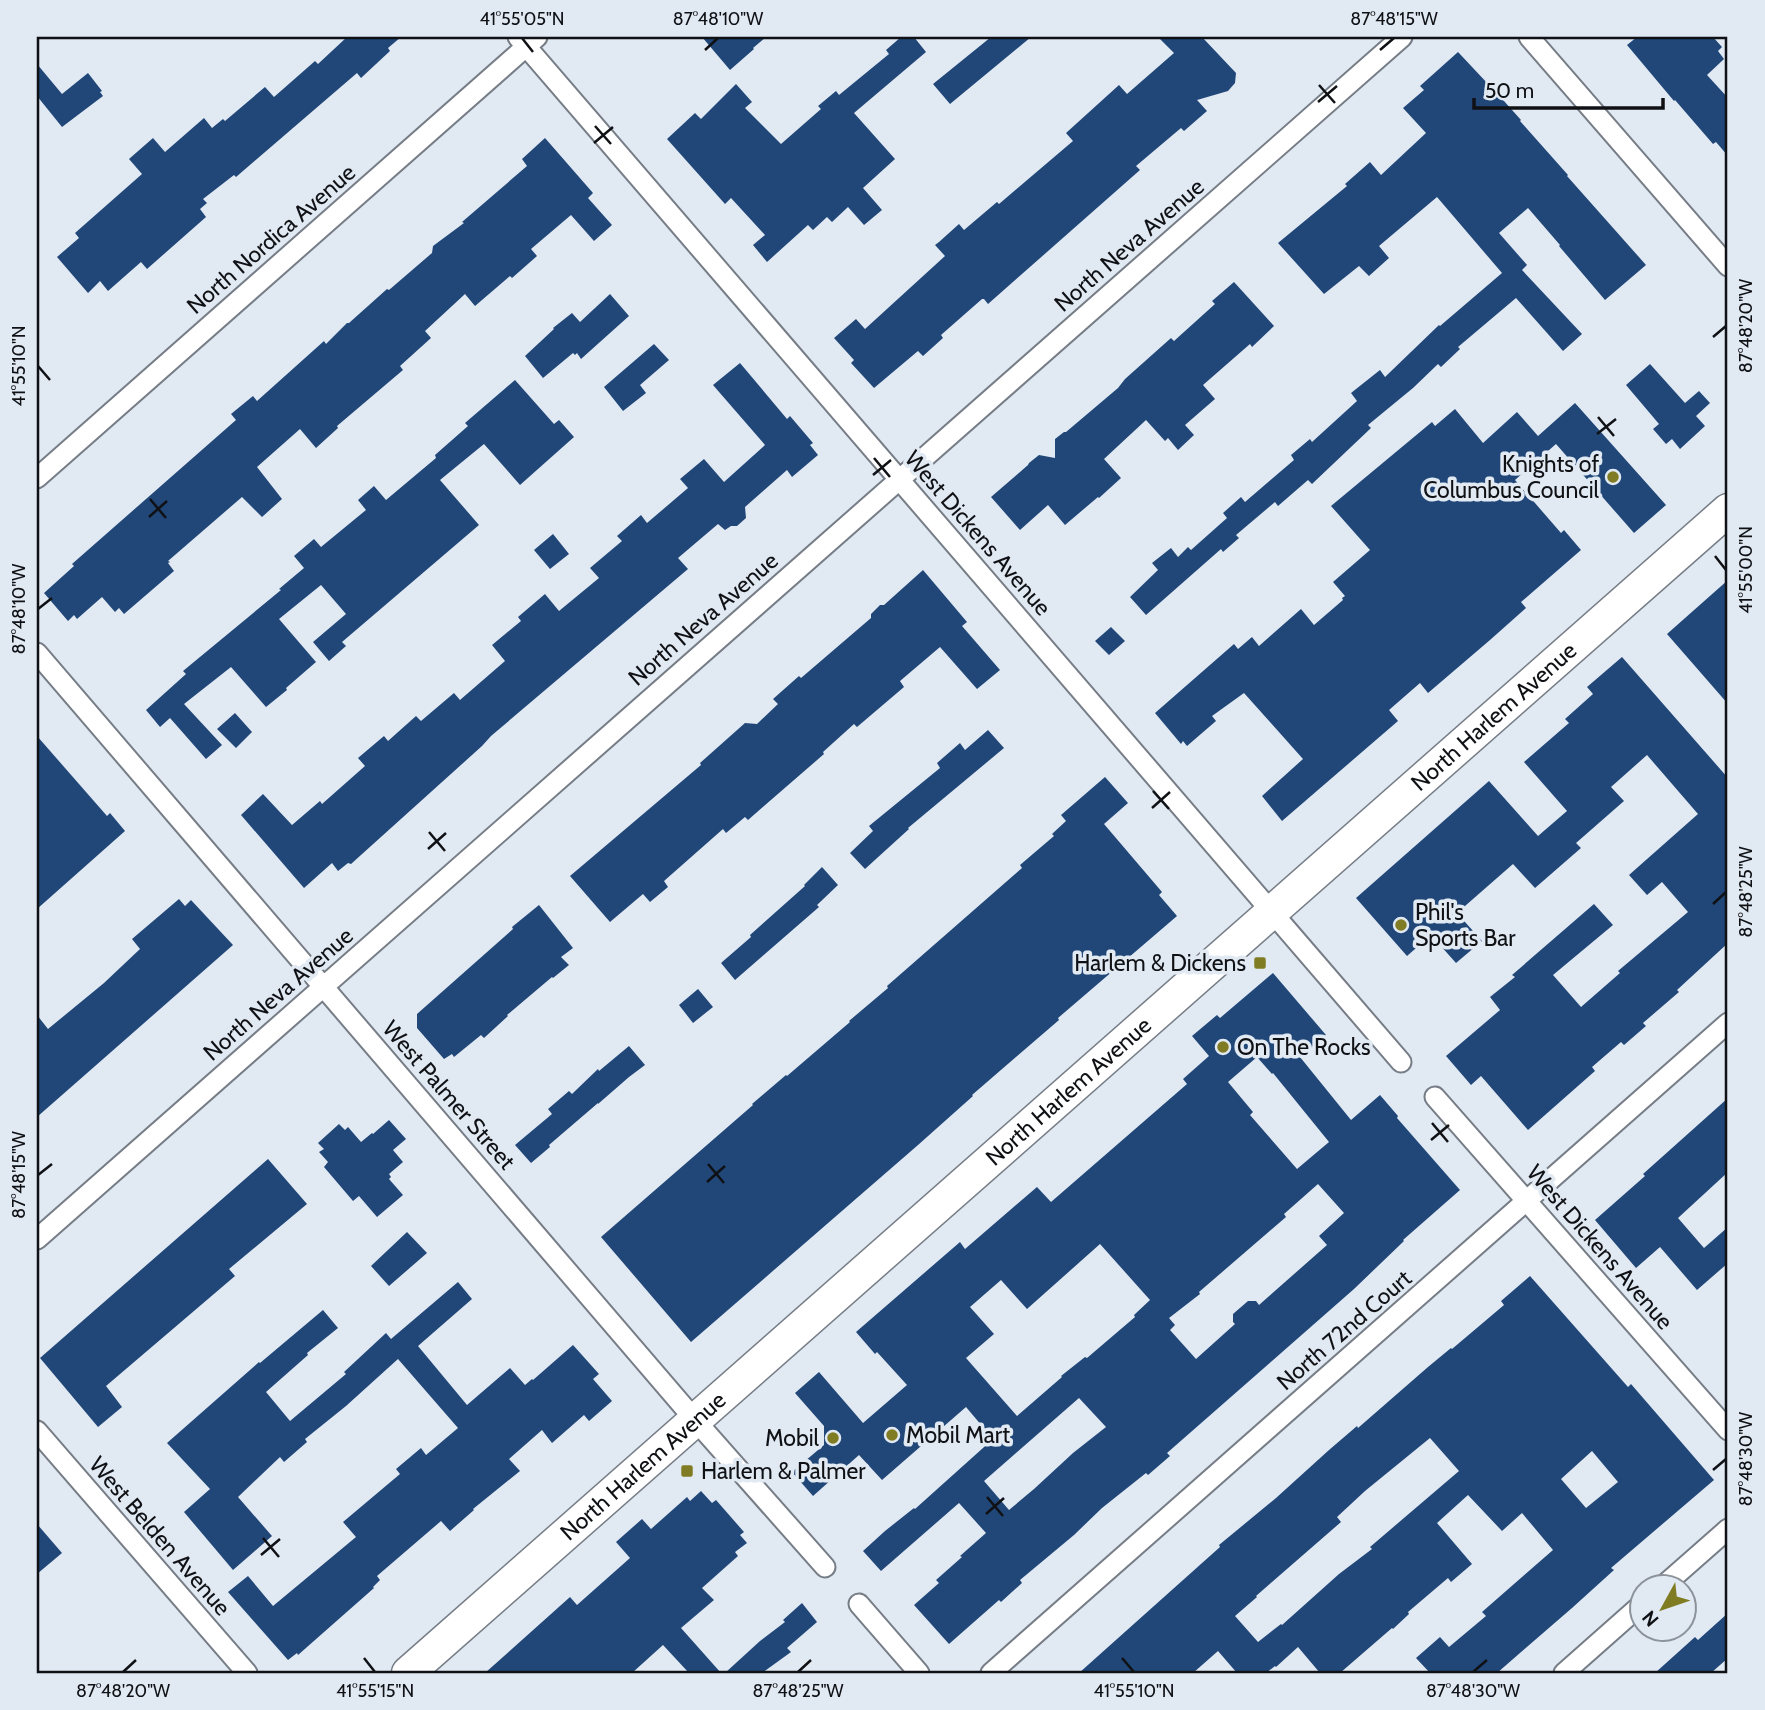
<svg xmlns="http://www.w3.org/2000/svg" width="1765" height="1710" font-family="Cabin,sans-serif">
	<rect width="100%" height="100%" fill="#e1e9f3"/>
	<path fill="#214778" fill-rule="evenodd" d="M347,37h54l-13,11 2,3 -29,27 -4,-5 -121,104 -2,-2 -31,24 4,4 -7,6 6,8 -59,52 -6,-7 -33,29 -8,-10 -12,12 -31,-36 22,-19 -4,-5 67,-59 -13,-15 24,-21 12,14 39,-34 8,10 11,-9 2,2 40,-34 9,10 41,-36 3,3z
		M702,37h64l-13,11 1,1 -24,21z
		M901,37h13l12,15 -72,61 41,46 -32,29 19,22 -18,15 -16,-18 -16,15 -5,-5 -14,13 -5,-5 -41,37 -14,-17 12,-10 -34,-37 -6,6 -58,-65 28,-26 6,6 35,-35 16,18 -7,6 36,36 40,-35 -3,-3 18,-15 3,4 50,-41 -3,-4z
		M991,37h40l-81,67 -17,-20z
		M1158,37h44l34,36 -1,10 -7,8 -31,9 10,11 -23,20 -3,-3 -45,38 4,4 -152,134 -4,-5h-2l-41,36 2,3 -20,18 -5,-5 -44,37 -23,-25 3,-3 -20,-22 22,-19 9,10 80,-73 -10,-11 4,-3 20,-18 5,6 33,-28 2,2 74,-63 -7,-8 53,-48 8,9 47,-41z
		M1637,37h76l9,10 -4,4 6,8 -17,16 21,23v58l-12,-14 -3,2 -38,-44 -1,1 -47,-56z
		M1458,52l46,49 17,19 -1,1 48,54 -1,1 79,89 -41,35 -46,-54 1,-1 -32,-37 -29,25 28,32 -5,5 60,64 -19,17 -47,-53 -58,49 2,2 -19,18 -3,-3 -25,24 -45,37 3,3 -59,56 -4,-4 -30,26 -3,-4 -39,33 3,3 -16,14 -2,-3 -75,66 -16,-18 28,-27 -6,-7 19,-15 7,9 10,-10 3,3 36,-32 -4,-5 18,-16 4,5 49,-42 -3,-5 19,-16 2,3 45,-41 -6,-8 29,-23 5,7 54,-52 1,1 62,-53 -65,-76 -58,49 10,12 -20,18 -10,-10 -35,28 -46,-51 69,-57 -2,-2 25,-22 11,13 45,-42 -23,-25 21,-18 -4,-4z
		M37,64l25,30 26,-21 14,18 -2,1 3,4 -41,31 -25,-31z
		M545,138l48,55 -5,5 24,27 -18,16 -23,-26 -40,34 6,7 -25,22 -2,-2 -35,30 -10,-12 -40,37 6,7 -31,28 3,4 -66,56 1,2 -22,20 -16,-19 -43,38 25,32 -20,18 -20,-20 -74,64 2,1 -2,1 6,8 -50,43 -5,-6 -4,4 -13,-15 -25,22 -3,-4 -6,6 -24,-28 30,-27 -2,-2 164,-144 -5,-6 22,-18 4,5 67,-60 2,3 21,-21h2l38,-34 2,1 43,-37 1,-7 31,-23 -2,-1 65,-56 -5,-7z
		M1234,282l40,44 -22,21 -2,-3 -47,41 12,14 -30,26 9,10 -16,15 -10,-12 -3,3 -19,-21 -42,39 17,19 -22,20 -1,-1 -33,28 -17,-20 -28,25 -29,-33 37,-32 1,-2 10,-8 16,3v-19l9,-7h2l52,-44 7,-9 46,-41 3,3 41,-37 -3,-3z
		M610,294l19,22 -48,43 -4,-6 -2,2 -2,-2 -30,25 -18,-22 29,-27 -1,-1 19,-15 8,9z
		M654,344l15,16 -29,25 6,8 -23,18 -19,-24z
		M740,363l47,56 3,-3 23,27 -3,2 8,10 -26,22 -5,-7 -42,37 1,11 -9,8h-6l-6,4 -7,-6 -40,34 10,11 -197,167 -9,10 -131,118 -3,-1 -10,8 -6,-8 -28,25 -63,-73 22,-21 29,31 28,-24 2,3 43,-38 -7,-8 26,-22 4,5 28,-25 5,5 33,-28 6,7 45,-39 -13,-16 29,-24 -3,-4 27,-23 14,17 40,-33 -9,-10 32,-27 -5,-5 24,-21 6,8 41,-35 -8,-9 24,-20 20,23 41,-37 -52,-60z
		M1650,364l35,39 14,-12 11,12 -14,13 9,10 -25,23 -8,-10 -6,5 -13,-15 6,-5 -33,-39z
		M515,380l39,44 5,-4 15,17 -54,48 -36,-41 -44,36 39,45 -137,117 4,4 -17,15 -16,-19 33,-28 -25,-29 -42,34 37,43 -30,26 1,2 -21,17 -35,-40 -47,37 38,41 -16,14 -36,-41 -10,9 -14,-17 40,-36 -3,-3 98,-81 -2,-1 25,-21 -10,-12 20,-17 7,8 45,-37 -8,-10 16,-14 12,14 50,-42 -1,-3 33,-29 -3,-3z
		M1575,403l91,102 -32,28 -78,-89 -41,36 46,53 3,-3 17,20 -60,52 5,6 -36,32 -62,53 -8,-10 -31,27 9,11 -116,100 -20,-25 41,-37 -59,-66 -32,23 4,5 -29,25 -4,-5 -2,3 -26,-31 79,-69 4,5 14,-12 7,9 42,-37 13,16 29,-25 -1,-2 3,-2 -12,-14 37,-32 -39,-44 101,-84 3,4 20,-17 28,34 34,-31 21,24z
		M553,534l16,20 -19,15 -16,-19z
		M923,570l44,52 -5,4 38,44 -23,19 -37,-42 -40,34 4,6 -47,40 -3,-3 -31,28 1,2 -76,66 -3,-3 -19,16 -3,-4 -59,52 4,6 -18,15 -7,-8 -33,28 -40,-46 131,-111 -1,-2 45,-40 12,1 21,-20 -5,-5 26,-23 2,2 70,-60v-4l9,-9h4z
		M1728,580v124l-61,-70z
		M1111,627l14,14 -16,14 -14,-14z
		M1622,657l106,121v165l-51,47 2,2 -36,31 3,3 -22,19 -3,-3 -29,25 3,4 -67,59 -47,-54 -10,9 -25,-29 54,-46 -10,-13 25,-20 -3,-2 82,-71 19,21 -60,50 28,32 39,-34 -2,-2 70,-59 -26,-30 -15,13 -18,-20 69,-61 -51,-59 -36,32 13,14 -48,42 5,5 -46,40 -22,-24 -56,49 25,28 -26,22 -25,-28 -24,21 -51,-58 133,-117 49,55 29,-25 -43,-49 45,-39 -4,-4 28,-25 -6,-7z
		M235,713l17,19 -16,16 -19,-19z
		M988,730l16,18 -96,80 1,1 -44,40 -15,-16 23,-22 -4,-5 71,-58 -3,-5 23,-20 5,7z
		M37,736l70,80 3,-3 15,18 -88,78z
		M1105,777l23,26 -24,21 58,68 -3,3 18,21 -119,102 1,2 -87,75 1,1 -55,49 -227,197 -90,-105 152,-132 -1,-1 34,-29 1,1 63,-54 -1,-1 39,-33 -1,-2 135,-118 -2,-3 34,-29 -2,-2 14,-13 -5,-6z
		M822,867l16,18 -21,20 2,2 -84,73 -14,-17 30,-26 -1,-2 55,-49 -1,-1z
		M179,899l6,7 6,-6 42,45 -196,172v-102l11,14 56,-46 36,-34 -8,-10z
		M539,905l34,43 -12,9 8,8 -16,13 -1,-1 -45,38 1,1 -24,22 -3,-3 -27,22 -2,-3 -8,5 -27,-31v-14l96,-85 -1,-2z
		M1273,973l53,62 -26,22 51,63 29,-25 18,21 -1,2 63,72 -57,50 1,1 -50,48 -187,164 3,3 -22,19 -2,-2 -44,35 -28,27 -54,45 2,3 -21,19 -2,-2 -50,44 -35,-39 25,-22 -3,-3 26,-23 -2,-1 26,-23 -27,-30 -78,68 -18,-20 22,-20 29,-23 1,1 78,-70 -27,-32 -84,73 -23,-25 -46,41 -21,-24 32,-27v-19l-29,-33 24,-21 44,51 44,-38 -30,-33 -2,2 -19,-22 104,-90 5,7 72,-62 14,15 136,-118 -4,-5 26,-23 -17,-20 25,-21 3,3zM1257,1057l15,17 1,-1 56,69 -32,27 -47,-54 3,-3 -25,-30zM1318,1184l26,29 -25,23 8,9 -68,60 -3,-4h-8l-15,13v8l2,2 -39,35 -26,-29 5,-5 -6,-7 31,-24 -1,-2 87,-75 -2,-3zM1100,1244l50,56 -16,15 1,2 -48,41 -2,-1 -24,19 1,1 -45,39 -51,-58 28,-24 -24,-27 31,-27 26,29zM1079,1398l27,29 -33,26 -39,36 -25,21 -25,-29z
		M698,989l15,18 -20,16 -14,-18z
		M629,1046l16,19 -16,12 -31,27v-1l-49,42 1,2 -19,16 -16,-18 37,-31 -4,-5 21,-18 3,3 26,-25 1,2z
		M1728,1098v74l-50,46 26,30 24,-21v36l-31,27 -37,-43 -24,21 -41,-48 50,-44 -2,-2z
		M389,1120l17,19 -13,11 10,12 -14,12 2,3 -2,2 14,16 -26,22 -18,-21 -6,5 -29,-34 4,-5 -9,-10 5,-3 -6,-6 21,-19 6,6 3,-3 13,15 11,-9 1,1z
		M268,1159l39,45 -78,65 6,7 -129,110 16,21 -24,20 -58,-69z
		M407,1232l20,21 -38,33 -18,-20z
		M1530,1276l98,111 3,-3 83,96 -103,88 3,2 -42,38 -75,65h-67l-14,-15 24,-21 9,10 37,-31 -4,-4 71,-62 -31,-37 -20,18 -34,-36 -31,28 35,41 -21,18 -3,-4 -40,34 1,2 -16,15 -1,-1 -52,45h-20l-22,-26 -22,20 -1,-1 -9,7h-29l-19,-22 -25,22h-114l113,-101 28,-25 -1,-2 57,-47 53,-48 28,-24 1,2 70,-61 23,-19 1,1 52,-44 -3,-4zM1430,1438l29,33 -89,76 2,2 -33,25 -57,51 -1,-1 -23,18 -23,-26 22,-19 -1,-1 85,-74 -4,-5 28,-26zM1592,1451l26,31 -32,26 -25,-29z
		M458,1282l14,17 -54,47 49,59 43,-37 15,17 7,-6 1,1 40,-35 26,29 -6,5 19,22 -23,20 -5,-6 -32,28 -10,-13 -33,29 11,12 -47,38 1,1 -24,21 -9,-10 -64,55 3,4 -7,7 1,1 -76,67 -1,-2 -9,7 -60,-68 20,-16 25,30 83,-69 -13,-15 57,-48 -4,-5 25,-21 5,7 32,-27 -60,-69 -52,47 -41,33 2,3 -23,20 -4,-5 -42,40 34,39 -39,34 -49,-58 26,-23 -43,-46 92,-81 1,1 63,-53 15,18 -31,25 1,2 -42,37 24,29 56,-47 -2,-2 42,-39 5,6z
		M701,1491l11,12 4,-3 28,32 -4,3 7,8 -12,9 3,4 -36,32 12,12 -33,28 40,45h-32l-26,-28 -31,28h-147l85,-76 7,8 53,-47 -14,-16 26,-23 9,10 36,-32 3,4z
		M37,1524l25,29 -25,21z
		M802,1603l15,19 -30,26 4,4 -29,21h-37l35,-32 25,-19 -2,-2z
		M1728,1613v45l-17,15h-56l40,-36 3,3z"/>
	<g fill="none" stroke-linecap="round" stroke-linejoin="round">
		<defs>
			<path id="minor" d="M518,37l883,1025
				M1529,37l199,229
				M37,478l500,-441
				M37,653l658,767 130,147
				M1435,1097l293,333
				M37,1239l1365,-1202
				M37,1431l210,242
				M1661,1588l67,-59
				M859,1604l60,69
				M991,1673l737,-650
				M1564,1673l78,-69"/>
			<g id="primary">
				<path id="s1" d="M408,1673l1320,-1163"/>
			</g>
		</defs>
		<use href="#minor" stroke="#767d86" stroke-width="23"/>
		<use href="#primary" stroke="#767d86" stroke-width="35"/>
		<use href="#minor" stroke="#fff" stroke-width="19"/>
		<use href="#primary" stroke="#fff" stroke-width="32"/>
	</g>
	<path fill="none" stroke="#0f1115" stroke-width="2.5" d="M522,38l11,14M705,50l13,-12M1380,50l14,-12M1319,85l16,18M1318,102l19,-16M595,126l16,18M594,143l19,-16M1713,337l13,-11M38,366l12,14M1598,417l16,19M1597,434l19,-15M874,458l16,19M873,475l18,-15M150,499l16,19M149,517l18,-16M1715,556l11,14M38,609l14,-11M1153,791l16,18M1152,808l18,-16M429,832l16,19M428,849l18,-16M1713,904l13,-12M1432,1123l16,19M1431,1140l18,-15M708,1164l16,19M38,1175l14,-11M707,1182l18,-16M1713,1470l13,-11M987,1497l16,19M986,1514l18,-16M263,1538l16,19M261,1555l19,-16M364,1658l11,14M1122,1658l12,14M123,1672l13,-12M798,1672l13,-12M1473,1672l14,-12"/>
	<g fill="#807c23" stroke="#e1e9f3" stroke-width="2.5">
		<circle cx="1613" cy="477" r="7"/>
		<circle cx="1401" cy="925" r="7"/>
		<rect x="1253" y="956" width="14" height="14" rx="3.5"/>
		<circle cx="1223" cy="1047" r="7"/>
		<circle cx="892" cy="1435" r="7"/>
		<circle cx="833" cy="1438" r="7"/>
		<rect x="680" y="1464" width="14" height="14" rx="3.5"/>
	</g>
	<g text-anchor="middle" stroke-width="7" stroke-linejoin="round" paint-order="stroke">
		<g font-size="23" fill="#0f1115" stroke="#e1e9f3">
			<text transform="translate(271 239) rotate(-41)" y="8">North Nordica Avenue</text>
			<text transform="translate(1129 245) rotate(-41)" y="8">North Neva Avenue</text>
			<text transform="translate(978 533) rotate(49)" y="8">West Dickens Avenue</text>
			<text transform="translate(703 619) rotate(-41)" y="8">North Neva Avenue</text>
			<text dy="8" stroke="none"><textPath href="#s1" startOffset="1447">North Harlem Avenue</textPath></text>
			<text transform="translate(278 994) rotate(-41)" y="8">North Neva Avenue</text>
			<text dy="8" stroke="none"><textPath href="#s1" startOffset="880">North Harlem Avenue</textPath></text>
			<text transform="translate(449 1095) rotate(49)" y="8">West Palmer Street</text>
			<text transform="translate(1600 1247) rotate(49)" y="8">West Dickens Avenue</text>
			<text transform="translate(1344 1330) rotate(-41)" y="8">North 72nd Court</text>
			<text dy="8" stroke="none"><textPath href="#s1" startOffset="313">North Harlem Avenue</textPath></text>
			<text transform="translate(160 1536) rotate(49)" y="8">West Belden Avenue</text>
		</g>
		<g font-size="23" fill="#0f1115" stroke="#e1e9f3" text-anchor="start">
			<text x="1599" y="472" text-anchor="end">Knights of<tspan x="1599" dy="26">Columbus Council</tspan></text>
			<text x="1415" y="920">Phil's<tspan x="1415" dy="26">Sports Bar</tspan></text>
			<text x="1246" y="971" text-anchor="end">Harlem &amp; Dickens</text>
			<text x="1237" y="1055">On The Rocks</text>
			<text x="906" y="1443">Mobil Mart</text>
			<text x="819" y="1446" text-anchor="end">Mobil</text>
			<text x="701" y="1479">Harlem &amp; Palmer</text>
		</g>
	</g>
	<rect width="1765" height="1710" fill="none" stroke="#e1e9f3" stroke-width="77"/>
	<g transform="translate(1663 1608) rotate(230)"><circle r="33" fill="#e1e9f3" stroke="#8d939a" stroke-width="2"/>
	<path d="M0-5L12 26L0 18L-12 26Z" fill="#807c23"/>
	<text y="-10" font-size="19" font-weight="bold" text-anchor="middle" fill="#0f1115">N</text>
	</g>
	<path d="M1474 98v10h189v-10" fill="none" stroke="#0f1115" stroke-width="3.5"/>
	<text x="1485" y="98" font-size="21" fill="#0f1115" stroke="#e1e9f3" stroke-width="5" paint-order="stroke">50 m</text>
	<rect x="38" y="38" width="1688" height="1634" fill="none" stroke="#0f1115" stroke-width="2.5"/>
	<g font-size="18" text-anchor="middle" fill="#0f1115">
		<text x="522" y="25">41°55'05"N</text>
		<text x="718" y="25">87°48'10"W</text>
		<text x="1394" y="25">87°48'15"W</text>
		<text transform="translate(1746 326) rotate(-90)" y="6">87°48'20"W</text>
		<text transform="translate(19 366) rotate(-90)" y="6">41°55'10"N</text>
		<text transform="translate(1746 570) rotate(-90)" y="6">41°55'00"N</text>
		<text transform="translate(19 609) rotate(-90)" y="6">87°48'10"W</text>
		<text transform="translate(1746 892) rotate(-90)" y="6">87°48'25"W</text>
		<text transform="translate(19 1175) rotate(-90)" y="6">87°48'15"W</text>
		<text transform="translate(1746 1459) rotate(-90)" y="6">87°48'30"W</text>
		<text x="123" y="1697">87°48'20"W</text>
		<text x="375" y="1697">41°55'15"N</text>
		<text x="798" y="1697">87°48'25"W</text>
		<text x="1134" y="1697">41°55'10"N</text>
		<text x="1473" y="1697">87°48'30"W</text>
	</g>
</svg>
